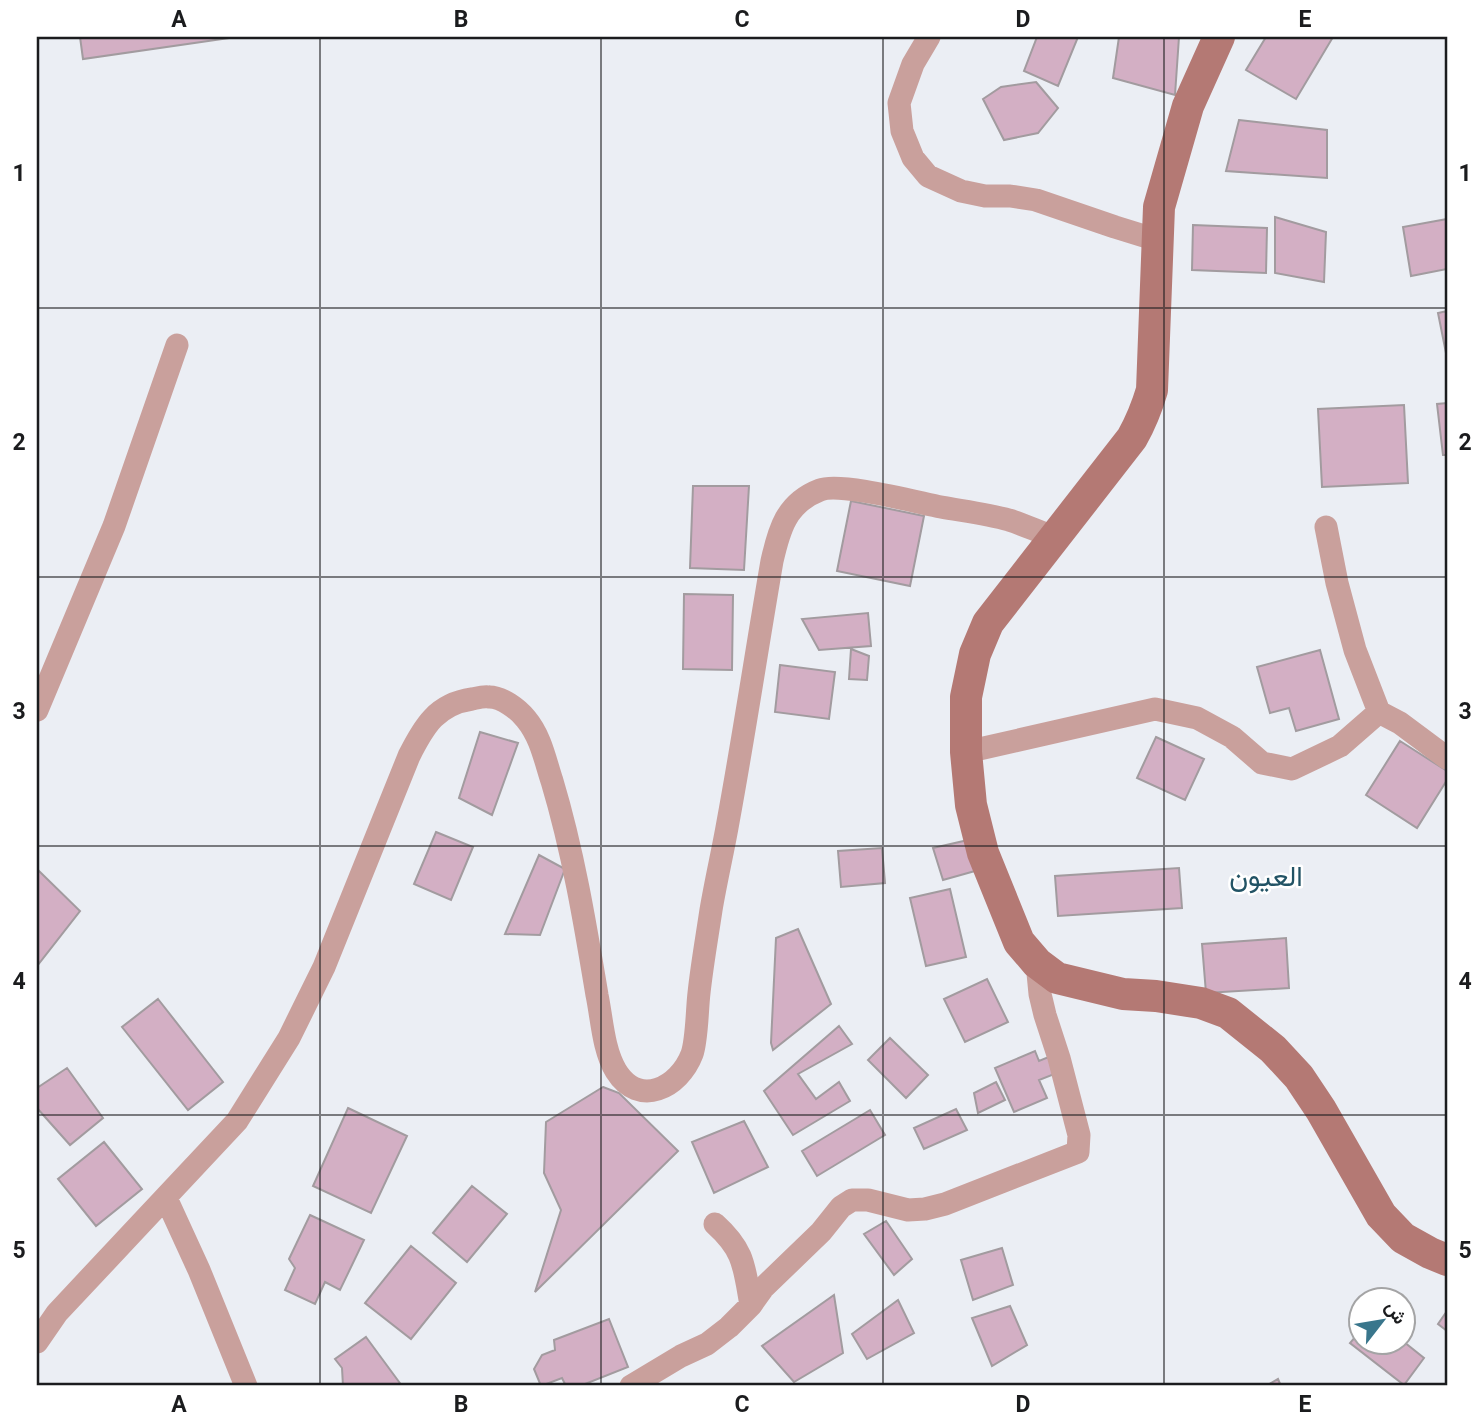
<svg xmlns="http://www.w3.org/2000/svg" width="1484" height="1423" font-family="Georgia,Vazirmatn,serif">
	<rect width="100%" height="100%" fill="#ebeef4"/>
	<path fill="#d3afc4" stroke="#a29b9f" stroke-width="2" d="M80,37h156l-153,22z
		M1037,37h41l-20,49 -34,-15z
		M1119,37h60l-4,58 -62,-17z
		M1266,37h67l-37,62 -50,-29z
		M1036,82l22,26 -20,25 -34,7 -21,-41 18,-12z
		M1239,120l88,10v48l-101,-7z
		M1275,217l51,15 -2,50 -49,-9z
		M1447,219v50l-36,7 -8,-49z
		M1193,225l74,3 -1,45 -74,-3z
		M1447,311v47l-9,-45z
		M1447,403v52h-4l-6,-51z
		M1404,405l4,78 -86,4 -4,-78z
		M693,486h56l-5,84 -54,-2z
		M851,501l73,15 -14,70 -73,-15z
		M684,594l49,1 -1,75 -49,-1z
		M868,613l3,33 -52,4 -17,-31z
		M851,649l18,7 -2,24 -18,-1z
		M1320,650l19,69 -43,12 -7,-23 -19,5 -13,-46z
		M780,665l55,7 -6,47 -54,-7z
		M480,732l38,11 -26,72 -33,-17z
		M1156,737l48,22 -19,41 -48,-22z
		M1400,741l47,30v9l-30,48 -51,-33z
		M436,832l37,15 -22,53 -37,-16z
		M968,840l7,31 -32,9 -10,-32z
		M882,848l3,35 -44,4 -3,-36z
		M539,855l26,14 -25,66 -35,-1z
		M1179,868l3,40 -124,8 -3,-40z
		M39,871l41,40 -43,55v-93z
		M950,889l16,68 -40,9 -16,-68z
		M798,929l33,75 -58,46 -2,-7 5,-105z
		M1286,938l3,50 -83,5 -4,-49z
		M987,979l21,43 -43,20 -21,-43z
		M158,999l65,83 -35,28 -66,-83z
		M839,1026l13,18 -54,30 18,25 23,-17 11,19 -57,34 -29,-44z
		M890,1038l38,37 -22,23 -38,-38z
		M1035,1051l4,10 12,-5 6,17 -18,7 8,18 -33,14 -19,-44z
		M67,1068l36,50 -33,27 -33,-37v-20z
		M996,1082l9,18 -27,13 -4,-20z
		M603,1087l16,6 59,58 -143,141 26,-82 -17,-37 2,-51z
		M348,1108l59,28 -36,77 -58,-27z
		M956,1109l11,21 -43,19 -10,-21z
		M870,1110l15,25 -68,41 -15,-25z
		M744,1121l24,46 -54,26 -22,-51z
		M104,1142l38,47 -46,37 -38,-47z
		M472,1186l35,28 -40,48 -34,-29z
		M310,1215l54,25 -24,50 -15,-8 -10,22 -30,-14 10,-22 -6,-9z
		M886,1221l26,38 -18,16 -30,-41z
		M411,1246l45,37 -45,56 -46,-36z
		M1002,1248l11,37 -40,15 -12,-40z
		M834,1295l9,58 -49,29 -32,-36z
		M898,1300l16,33 -47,26 -15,-25z
		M1010,1306l17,39 -35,21 -20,-48z
		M1447,1311v20l-9,-7z
		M609,1319l19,48 -48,19h-14l-4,-8 -21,8 -7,-17 8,-14 13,-5 -1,-10z
		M1362,1329v13h42l20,16 -20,27 -54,-42z
		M366,1337l36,49h-59l-1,-18 -7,-9z
		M1278,1379l3,7h-15z"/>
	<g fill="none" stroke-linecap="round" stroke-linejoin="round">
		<path stroke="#c9a09c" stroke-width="23" d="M929,37l-16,27 -14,39 3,28 11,27 15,18 33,15 24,5h25l26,4 79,27 42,13
			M1326,527l11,56 18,67 24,62
			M37,710l77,-184 63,-181
			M966,752l189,-43 42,9 35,19 30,26 30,6 48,-23 39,-34 21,11 47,35
			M166,1198l33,72 47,116
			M715,1224c30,27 29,43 36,81
			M37,1342l20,-29 180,-192 52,-83 35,-71 85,-211c15,-30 28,-52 63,-57 5,-1 12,-3 17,-2 13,0 29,12 37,22 15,18 19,41 26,62 21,70 33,142 45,214 5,24 6,54 19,76 23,37 63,17 76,-17 5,-14 5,-44 7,-61 3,-28 8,-56 12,-83 5,-30 12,-59 17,-88 16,-87 29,-174 44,-261 7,-31 14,-58 48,-71 20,-8 96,12 121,17 22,4 46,7 68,13 16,5 30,12 45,17
			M631,1386l50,-30 26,-12 22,-17 22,-22 12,-17 58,-56 20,-25 11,-7h16l40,10 17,-1 20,-5 133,-52 1,-17 -20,-77 -14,-43 -5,-21 -3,-31"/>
		<path stroke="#b47974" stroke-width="32" d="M1219,37l-31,69 -29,101 -7,183c-5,17 -11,32 -20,48l-144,185 -13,31 -9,43v55l5,53 12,48 36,89 18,21 20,15 66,16 33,2 45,7 27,10 45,36 26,28 22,33 60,105 22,23 27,15 17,7"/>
	</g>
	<path fill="none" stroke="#1b1c1e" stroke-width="2" stroke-opacity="0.55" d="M320,37v1349M601,37v1349M883,37v1349M1164,37v1349M37,308h1410M37,577h1410M37,846h1410M37,1115h1410"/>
	<g text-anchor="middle" stroke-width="5" stroke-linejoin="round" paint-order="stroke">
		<g font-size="28" fill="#225365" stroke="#fff">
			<text x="1266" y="886">العيون</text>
		</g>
	</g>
	<rect width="1484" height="1423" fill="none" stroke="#ffffff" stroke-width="77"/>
	<g transform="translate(1382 1321) rotate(59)"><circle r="33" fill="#ffffff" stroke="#a4a4a5" stroke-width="2"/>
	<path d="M0-5L12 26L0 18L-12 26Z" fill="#39768c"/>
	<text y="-10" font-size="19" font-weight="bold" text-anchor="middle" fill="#1b1c1e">ش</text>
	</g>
	<rect x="38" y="38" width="1408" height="1346" fill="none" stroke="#1b1c1e" stroke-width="2.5"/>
	<g font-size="23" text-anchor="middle" font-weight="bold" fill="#1b1c1e">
		<text x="179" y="27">A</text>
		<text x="461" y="27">B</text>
		<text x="742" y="27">C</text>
		<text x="1023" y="27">D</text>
		<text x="1305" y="27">E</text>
		<text x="19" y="181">1</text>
		<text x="1465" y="181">1</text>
		<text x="19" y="450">2</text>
		<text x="1465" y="450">2</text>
		<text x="19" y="719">3</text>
		<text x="1465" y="719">3</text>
		<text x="19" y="989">4</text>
		<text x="1465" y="989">4</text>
		<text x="19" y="1258">5</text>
		<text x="1465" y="1258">5</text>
		<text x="179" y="1412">A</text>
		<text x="461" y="1412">B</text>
		<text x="742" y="1412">C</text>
		<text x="1023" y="1412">D</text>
		<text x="1305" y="1412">E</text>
	</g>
</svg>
